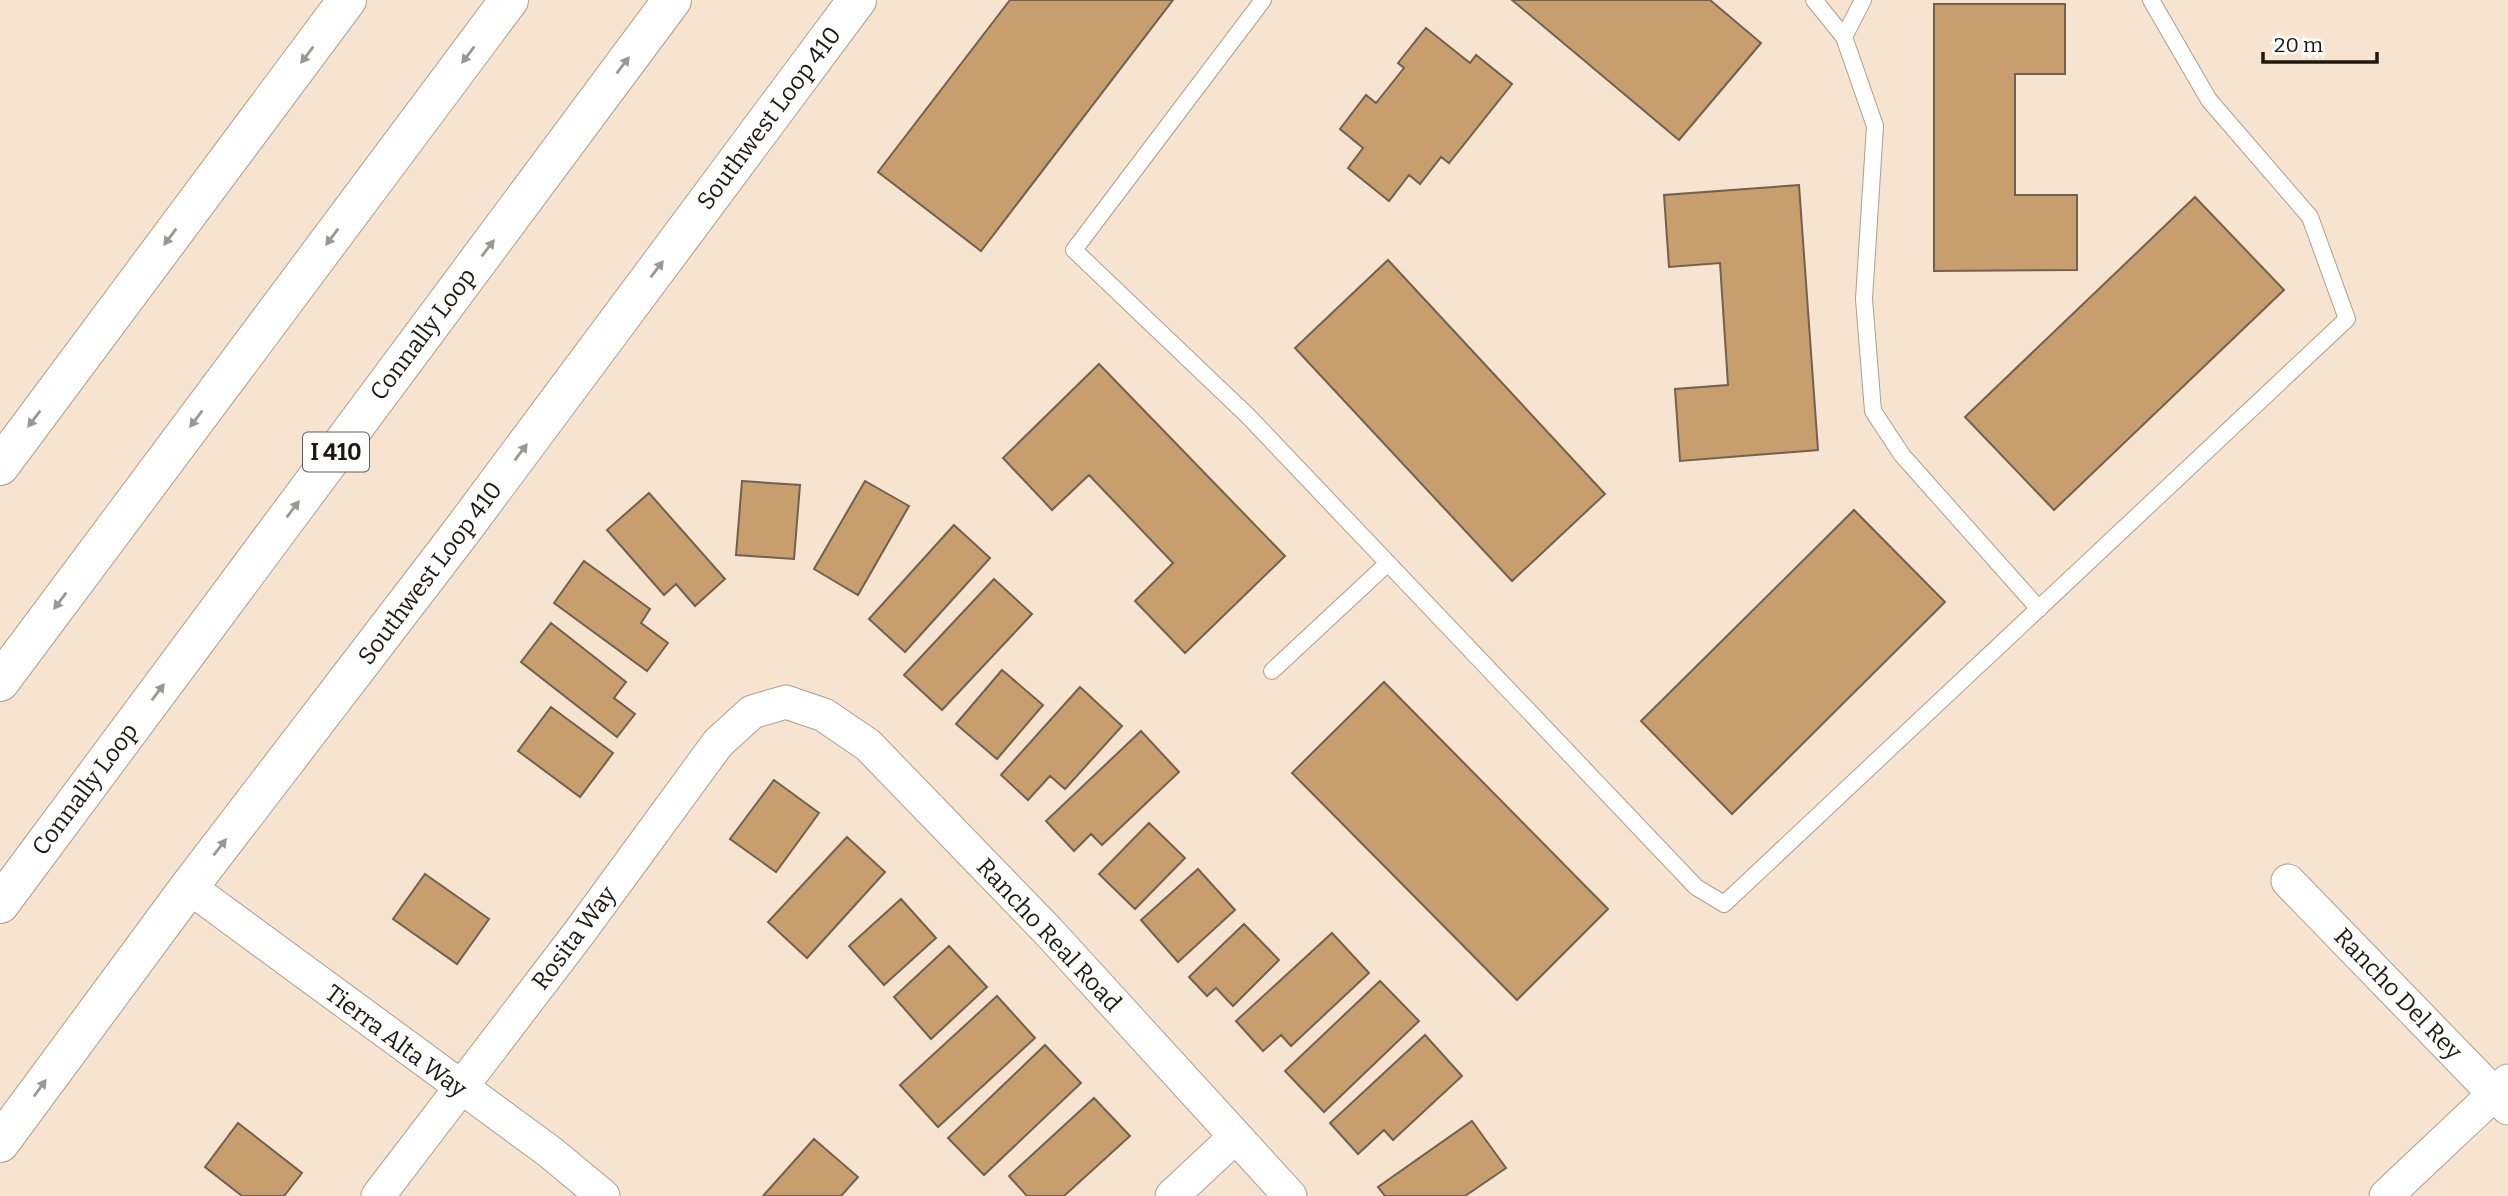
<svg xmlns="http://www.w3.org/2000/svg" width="2508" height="1196" font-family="Bitter,serif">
	<rect width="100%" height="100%" fill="#f6e4d1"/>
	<path fill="#c99e6e" stroke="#706151" stroke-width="2" d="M1010,0h163l-192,251 -103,-79z
		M1512,0h198l51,43 -82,97z
		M1934,4h131v70h-50v121h62v75l-143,1z
		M1426,28l44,35 6,-8 36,29 -63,79 -8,-6 -21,27 -11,-9 -20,26 -41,-33 15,-20 -23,-19 26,-34 10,8 28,-35 -6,-5z
		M1799,185l19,265 -138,11 -5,-72 53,-4 -8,-122 -51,4 -5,-72z
		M2195,197l89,93 -230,220 -89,-93z
		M1388,260l217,234 -93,87 -217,-233z
		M1099,364l186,192 -100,97 -50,-52 38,-38 -84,-88 -37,35 -49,-52z
		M742,481l58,4 -6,74 -58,-4z
		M865,481l44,25 -51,89 -44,-26z
		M649,493l76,86 -30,27 -19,-22 -12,11 -57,-65z
		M1854,510l91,92 -213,212 -91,-93z
		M954,525l36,33 -85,94 -36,-33z
		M584,561l66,48 -9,14 27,20 -21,28 -93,-68z
		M994,579l38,35 -90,96 -38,-35z
		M551,623l75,59 -12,16 21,16 -18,23 -96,-75z
		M1002,670l41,35 -46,54 -41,-35z
		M1384,682l224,227 -91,91 -225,-227z
		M1080,687l42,39 -57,63 -15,-13 -22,24 -27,-25z
		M551,707l62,46 -33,44 -62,-46z
		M1141,731l38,41 -77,73 -11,-11 -17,17 -28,-30z
		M774,780l45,33 -43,59 -46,-33z
		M1149,823l36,35 -50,51 -36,-35z
		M847,837l38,35 -78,86 -39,-36z
		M1198,869l37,41 -57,52 -37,-42z
		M425,874l64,45 -32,45 -64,-45z
		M901,899l35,39 -52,47 -35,-39z
		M1244,924l35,36 -46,46 -17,-18 -9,8 -18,-19z
		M1332,933l37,40 -78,73 -10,-11 -18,16 -27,-30z
		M949,946l38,41 -56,52 -37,-42z
		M1380,981l39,40 -95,91 -39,-41z
		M997,996l38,42 -97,89 -38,-42z
		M1425,1035l37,41 -69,64 -9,-10 -26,24 -28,-31z
		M1045,1045l36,38 -97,92 -36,-37z
		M1094,1098l36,38 -66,60h-37l-18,-20z
		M1472,1121l34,47 -41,28h-80l-7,-9z
		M238,1123l64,50 -18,23h-42l-37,-29z
		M814,1139l44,38 -17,19h-78z"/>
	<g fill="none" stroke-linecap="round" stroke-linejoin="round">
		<defs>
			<path id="lane" d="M1263,0l-189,250 174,166 448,471 28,17 623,-585 -37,-102 -101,-117 -58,-100
				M1814,0l30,37 31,89 -11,173 9,112 29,44 137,154
				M1844,37l19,-37
				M1272,671l116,-108"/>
			<path id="street" d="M2288,881l220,227
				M189,887l361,265 53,44
				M378,1196l201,-263 139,-190 34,-31 34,-10 38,13 44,30 180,186 242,265
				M1172,1196l63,-59
				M2386,1196l122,-115"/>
			<path id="secondary" d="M0,466l347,-466
				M0,1143l189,-256 272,-355 396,-532"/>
			<path id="highway" d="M0,682l509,-682
				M0,904l672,-904"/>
		</defs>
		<use href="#lane" stroke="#af9e8c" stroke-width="18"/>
		<use href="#street" stroke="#af9e8c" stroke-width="35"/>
		<use href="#secondary" stroke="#af9e8c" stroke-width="40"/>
		<use href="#highway" stroke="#af9e8c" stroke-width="40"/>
		<use href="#lane" stroke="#fff" stroke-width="16"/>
		<use href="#street" stroke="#fff" stroke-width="33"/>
		<use href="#secondary" stroke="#fff" stroke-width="38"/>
		<use href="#highway" stroke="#fff" stroke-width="38"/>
	</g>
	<defs><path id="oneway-solid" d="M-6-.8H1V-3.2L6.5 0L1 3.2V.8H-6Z" transform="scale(1.75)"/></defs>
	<g fill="#9a9794">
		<use href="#oneway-solid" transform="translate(307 55) rotate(127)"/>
		<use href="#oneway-solid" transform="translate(468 55) rotate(127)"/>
		<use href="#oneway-solid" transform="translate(623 65) rotate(-53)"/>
		<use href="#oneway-solid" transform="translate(170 237) rotate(127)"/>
		<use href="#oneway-solid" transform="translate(332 237) rotate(127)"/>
		<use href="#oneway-solid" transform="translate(488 248) rotate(-53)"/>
		<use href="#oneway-solid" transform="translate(657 269) rotate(-53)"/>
		<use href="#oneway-solid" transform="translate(34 419) rotate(127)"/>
		<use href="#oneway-solid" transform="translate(196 419) rotate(127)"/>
		<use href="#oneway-solid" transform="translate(521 452) rotate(-53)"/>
		<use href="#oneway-solid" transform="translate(293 509) rotate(-53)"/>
		<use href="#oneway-solid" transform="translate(60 601) rotate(127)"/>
		<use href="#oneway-solid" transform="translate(158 692) rotate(-53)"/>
		<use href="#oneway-solid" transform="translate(220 847) rotate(-52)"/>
		<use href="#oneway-solid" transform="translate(40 1088) rotate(-54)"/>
	</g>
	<g text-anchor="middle" stroke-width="5" stroke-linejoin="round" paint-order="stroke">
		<rect fill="#fff" stroke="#625d58" stroke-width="2" x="303" y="432.5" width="66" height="39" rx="5"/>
		<g font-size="23" font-weight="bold" fill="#1e1811">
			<text x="336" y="460">I 410</text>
		</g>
		<g font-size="24" fill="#1e1811" stroke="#fff">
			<text transform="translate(769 118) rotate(-53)" y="8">Southwest Loop 410</text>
			<text transform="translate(423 334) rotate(-53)" y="8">Connally Loop</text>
			<text transform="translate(430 573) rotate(-53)" y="8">Southwest Loop 410</text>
			<text transform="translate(85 789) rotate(-53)" y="8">Connally Loop</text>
			<text transform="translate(1049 935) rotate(47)" y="8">Rancho Real Road</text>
			<text transform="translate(574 938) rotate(-53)" y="8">Rosita Way</text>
			<text transform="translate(2398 994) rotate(46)" y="8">Rancho Del Rey</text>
			<text transform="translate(396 1041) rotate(37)" y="8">Tierra Alta Way</text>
		</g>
	</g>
	<path d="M2263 52v10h114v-10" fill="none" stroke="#1e1811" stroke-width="3.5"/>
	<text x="2274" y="52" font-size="21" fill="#1e1811" stroke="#ffffff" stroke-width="5" paint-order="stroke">20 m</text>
</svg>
